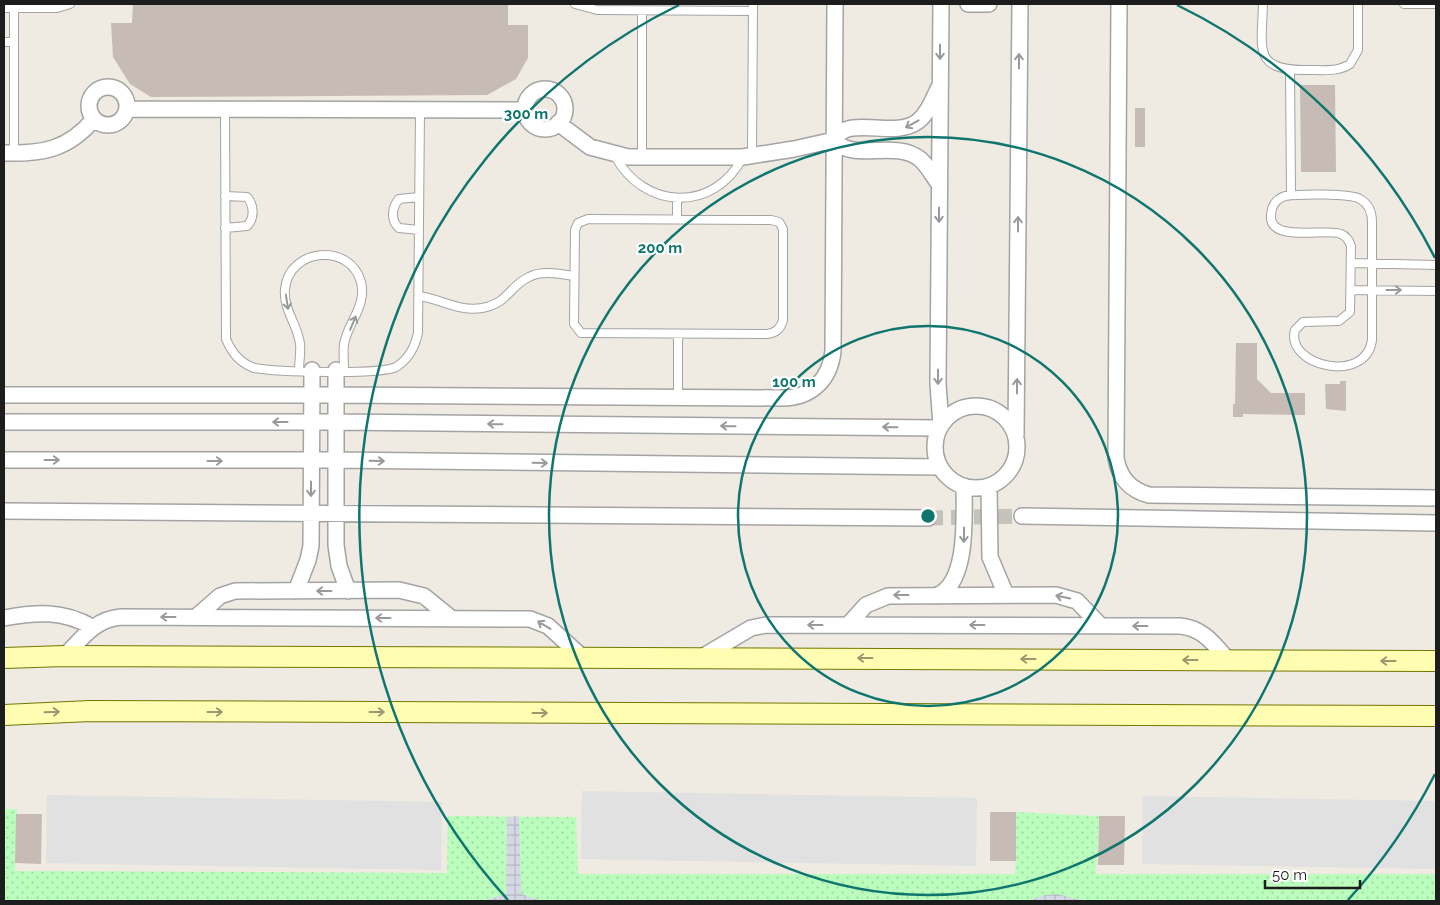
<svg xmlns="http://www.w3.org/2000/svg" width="1440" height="905" font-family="Raleway,sans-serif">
	<defs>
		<pattern id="park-dots" width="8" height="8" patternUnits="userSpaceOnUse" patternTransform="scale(1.25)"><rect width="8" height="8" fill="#bbfdbd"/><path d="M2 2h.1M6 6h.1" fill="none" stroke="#a0d8a2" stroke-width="1.8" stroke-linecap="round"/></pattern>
		<pattern id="plaza-grid" width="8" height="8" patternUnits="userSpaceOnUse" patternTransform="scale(1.25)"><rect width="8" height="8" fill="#d6d7e5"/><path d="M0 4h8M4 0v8" fill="none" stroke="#b7b8c4"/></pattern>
	</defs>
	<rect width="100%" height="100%" fill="#efeae2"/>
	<path fill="url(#park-dots)" d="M4,809h13l-2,62 432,2 1,-57 128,1 2,57h437l1,-62 83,4 -3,58h340v27h-1432z"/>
	<path fill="#e1e1e1" d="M582,791l395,7 -1,68 -395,-7z
		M47,795l395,7 -1,68 -395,-7z
		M1143,796l293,5v68l-294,-5z"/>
	<path fill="url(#plaza-grid)" d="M519,816l2,78 21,7h-59l23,-7 1,-77z
		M1057,894l27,7h-57l19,-6z"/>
	<path fill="#c7bcb5" d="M133,4h375v21h20v33l-12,21 -29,16 -336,2 -21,-13 -17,-27 -2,-34h21z
		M1300,85h35l1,87h-35z
		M1135,108h10v39h-10z
		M1236,343h21v36l14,14h34v22l-62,-1v3h-10v-13h2z
		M1340,381h6v30l-20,-2 -1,-25h15z
		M990,812h26v49h-26z
		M16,814h26l-1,50 -26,-1z
		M1099,816h26l-1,49h-26z"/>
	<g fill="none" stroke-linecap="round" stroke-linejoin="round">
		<path stroke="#c5c1bb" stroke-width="15" stroke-dasharray="15 8" stroke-linecap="butt" d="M928,518l94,-2"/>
		<defs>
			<path id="lane" d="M575,4l22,6 156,1
				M1263,4c-1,45 -11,67 45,66 15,0 30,2 42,-6l8,-14v-46
				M1404,4h32
				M4,8h53l13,-4
				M4,42h10
				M1290,70l1,125
				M225,109l1,230c6,14 13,23 28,29 21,4 127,7 142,-1 13,-8 19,-20 22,-34l2,-223
				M14,154v-146
				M615,156c29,54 99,57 128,1
				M752,156l1,-152
				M642,157v-145
				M1285,196c13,-2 65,-3 75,3 9,5 12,13 12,23v118c-6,45 -87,26 -77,-10l8,-8 36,-1 11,-9 1,-66c-2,-6 -5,-10 -10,-12 -16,-7 -79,12 -69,-25 2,-7 7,-11 13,-13z
				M588,219l183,1 8,2 4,7v91c-2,8 -7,13 -16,14l-186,-1 -7,-9 1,-94 3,-7z
				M677,219v-21
				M225,228l22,-2c8,-8 7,-21 0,-29l-22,-1
				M419,230l-20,-2c-9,-8 -7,-21 0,-29l20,-2
				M1351,263l85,2
				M1351,290l85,1
				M419,296c22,3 40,16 63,12 27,-5 27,-22 47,-31 13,-7 31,-3 45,-1
				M299,370c0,-8 2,-18 1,-26 -2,-19 -17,-34 -15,-55 4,-41 65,-47 76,-7 6,24 -13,40 -17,62 -1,8 0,18 0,26
				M678,398v-64"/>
			<path id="street" d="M968,4h21
				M1119,4l-3,454c3,19 14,32 33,37l287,3
				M89 106a19 19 0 1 1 38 0a19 19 0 1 1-38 0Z
				M525 109a20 20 0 1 1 40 0a20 20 0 1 1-40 0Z
				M128,109l397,1
				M558,123l32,24 38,10h115l51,-8 40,-9c14,-26 59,-1 83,-18 11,-8 16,-23 22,-35
				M834,140c19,23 61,-1 86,19 8,7 13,17 19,25
				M4,153c38,1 64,-3 90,-34
				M336,370v175l3,21 9,25
				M4,395h332l446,3c29,0 48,-18 51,-47l2,-347
				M935 447a41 41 0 1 1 82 0a41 41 0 1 1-82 0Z
				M4,422h332l603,6
				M941,425l-3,-41 3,-380
				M1016,435l4,-431
				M4,460h332l604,7
				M989,486l1,71 16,38
				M4,511l924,7
				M1022,516l414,7
				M296,591l12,-31 3,-14 1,-176
				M936,596c33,-12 28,-81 28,-110
				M196,617l24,-21 15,-5 164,-1 25,6 27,22
				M4,618c32,-6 59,-8 88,9
				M848,625l18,-20 22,-9 168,-1 21,6 24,25
				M65,656c17,-18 30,-37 56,-39l409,2 18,7 33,30
				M702,657l49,-29 15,-3 414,1c23,2 34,18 48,34"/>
			<path id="secondary" d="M4,658l61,-2 1371,5
				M4,715l86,-4 1346,5"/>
		</defs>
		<use href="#lane" stroke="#a4a4a4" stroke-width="10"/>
		<use href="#street" stroke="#a4a4a4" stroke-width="18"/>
		<use href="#secondary" stroke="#727800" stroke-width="22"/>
		<use href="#lane" stroke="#fff" stroke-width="8"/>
		<use href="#street" stroke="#fff" stroke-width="15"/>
		<use href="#secondary" stroke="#fefdb2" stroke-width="20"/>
	</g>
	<defs><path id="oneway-shaft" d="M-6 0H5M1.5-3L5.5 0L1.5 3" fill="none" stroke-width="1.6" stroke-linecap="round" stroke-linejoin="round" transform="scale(1.25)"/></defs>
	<g stroke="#999">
		<use href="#oneway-shaft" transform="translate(940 52) rotate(90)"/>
		<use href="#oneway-shaft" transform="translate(1019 61) rotate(-90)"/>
		<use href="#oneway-shaft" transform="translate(912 124) rotate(151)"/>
		<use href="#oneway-shaft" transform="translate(939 215) rotate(90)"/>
		<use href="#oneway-shaft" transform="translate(1018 224) rotate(-90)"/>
		<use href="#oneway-shaft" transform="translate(1394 290)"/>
		<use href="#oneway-shaft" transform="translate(287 302) rotate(81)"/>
		<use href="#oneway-shaft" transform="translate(353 323) rotate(-67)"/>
		<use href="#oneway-shaft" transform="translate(938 377) rotate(90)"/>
		<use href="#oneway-shaft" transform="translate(1017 386) rotate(-90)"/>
		<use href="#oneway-shaft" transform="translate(280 422) rotate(-180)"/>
		<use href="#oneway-shaft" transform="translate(495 424) rotate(-179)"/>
		<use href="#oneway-shaft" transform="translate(728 426) rotate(-179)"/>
		<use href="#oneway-shaft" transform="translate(890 427) rotate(-179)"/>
		<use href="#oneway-shaft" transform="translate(52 460)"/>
		<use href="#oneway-shaft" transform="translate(215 461)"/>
		<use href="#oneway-shaft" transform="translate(377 461) rotate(1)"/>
		<use href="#oneway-shaft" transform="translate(540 463) rotate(1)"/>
		<use href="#oneway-shaft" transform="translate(311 489) rotate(90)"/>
		<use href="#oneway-shaft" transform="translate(964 535) rotate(91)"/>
		<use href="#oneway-shaft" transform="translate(324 591) rotate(180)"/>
		<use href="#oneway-shaft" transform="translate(901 595) rotate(180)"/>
		<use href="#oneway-shaft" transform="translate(1063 597) rotate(-168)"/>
		<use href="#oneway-shaft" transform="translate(168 617) rotate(-180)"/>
		<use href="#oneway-shaft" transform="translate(383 618) rotate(-180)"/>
		<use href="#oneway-shaft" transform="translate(544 625) rotate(-149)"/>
		<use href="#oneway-shaft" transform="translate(815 625) rotate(-180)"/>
		<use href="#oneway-shaft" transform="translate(977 625) rotate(-180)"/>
		<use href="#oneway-shaft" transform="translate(1140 626) rotate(-180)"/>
	</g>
	<g stroke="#99986f">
		<use href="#oneway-shaft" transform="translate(865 658) rotate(-180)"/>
		<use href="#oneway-shaft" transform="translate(1028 659) rotate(-180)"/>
		<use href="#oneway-shaft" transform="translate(1190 660) rotate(-180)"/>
		<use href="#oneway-shaft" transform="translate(1388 661) rotate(-180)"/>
		<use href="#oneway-shaft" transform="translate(52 712) rotate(-2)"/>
		<use href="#oneway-shaft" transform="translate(215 712)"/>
		<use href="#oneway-shaft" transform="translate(377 712)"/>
		<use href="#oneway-shaft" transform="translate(540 713)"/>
	</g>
	<g fill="none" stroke="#0f766e" stroke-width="2.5">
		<circle cx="928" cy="516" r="190"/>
		<circle cx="928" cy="516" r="379"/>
		<path d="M1435 774A569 569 0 0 1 1348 900M508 900A569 569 0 0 1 679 5M1177 5A569 569 0 0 1 1435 258"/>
	</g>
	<circle cx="928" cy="516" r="8" fill="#0f766e" stroke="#fff" stroke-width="2.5"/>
	<g font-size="15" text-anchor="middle" font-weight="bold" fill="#0f766e" stroke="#fff" stroke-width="4.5" stroke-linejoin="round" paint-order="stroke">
		<text x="526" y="119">300 m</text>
		<text x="660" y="253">200 m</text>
		<text x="794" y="387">100 m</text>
	</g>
	<rect width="1440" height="905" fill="none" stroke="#1d1d1d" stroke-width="10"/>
	<path d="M1265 880v8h95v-8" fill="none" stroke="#1d1d1d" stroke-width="2.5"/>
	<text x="1272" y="880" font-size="15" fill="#1d1d1d" stroke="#ffffff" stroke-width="4" paint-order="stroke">50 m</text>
</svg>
